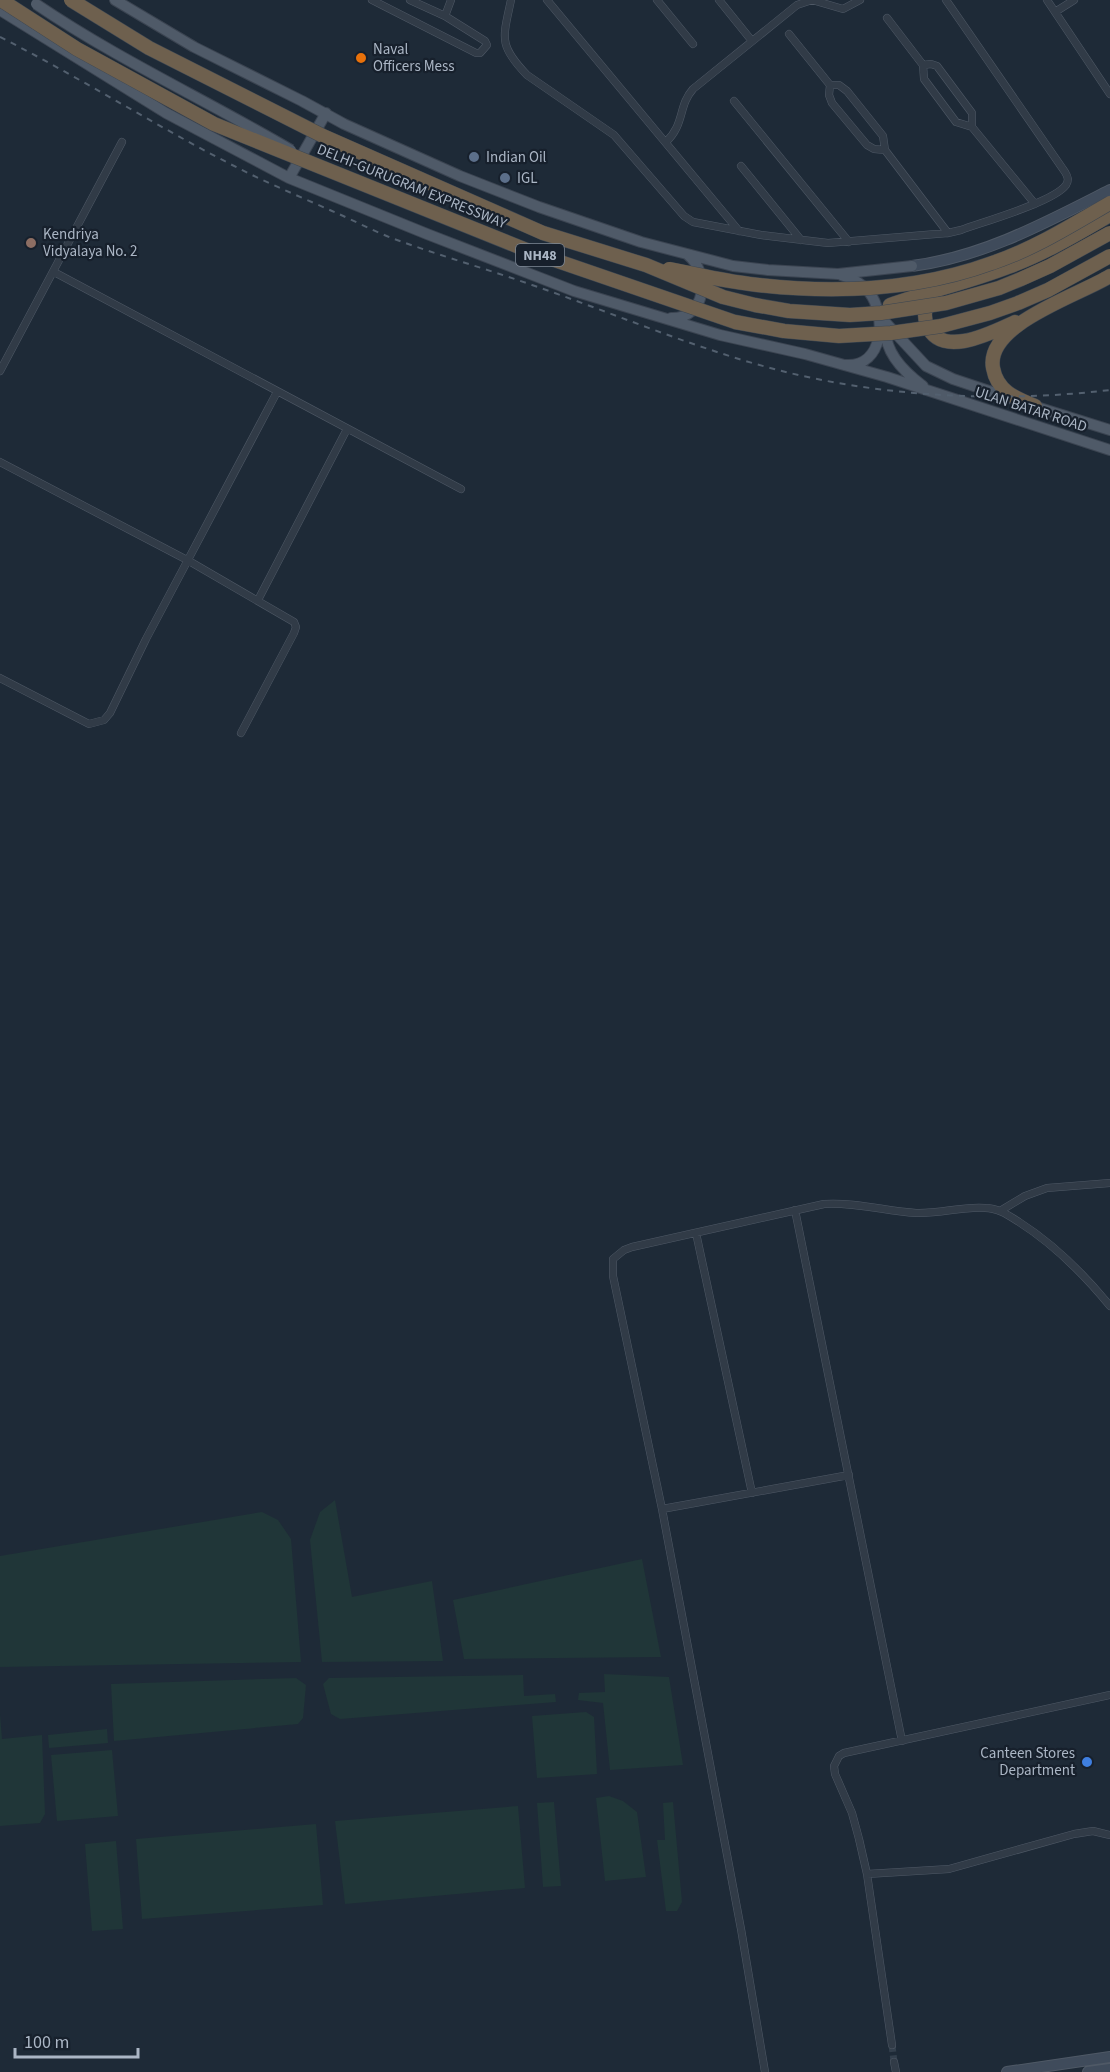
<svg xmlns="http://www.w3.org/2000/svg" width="1110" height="2072" font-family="'Source Sans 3',sans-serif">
	<rect width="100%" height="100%" fill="#1e2a37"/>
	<path fill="#203638" d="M335,1500l17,97 80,-16 11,80 -121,1 -12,-122 10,-28z
		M262,1512l16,8 13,19 10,123 -301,5v-111z
		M642,1559l19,98 -197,2 -11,-59z
		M604,1674l65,3 14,88 -73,5 -7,-67 -25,-3 1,-7 26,-1z
		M523,1675l1,21 31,-2 1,8 -216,17 -9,-5 -8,-30 6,-6z
		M296,1678l10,7 -3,33 -5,6 -184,17 -3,-57z
		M586,1712l8,5 3,57 -60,4 -5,-62z
		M0,1714l2,25 40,-4 3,79 -5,9 -40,3z
		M107,1729l1,14 -59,5 -1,-13z
		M112,1750l6,66 -61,5 -6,-66z
		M609,1796l14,5 14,11 9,65 -41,4 -9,-83z
		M554,1802l7,84 -18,1 -6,-84z
		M673,1802l9,100 -5,9h-11l-9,-71h8l-2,-37z
		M518,1806l7,82 -180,16 -10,-83z
		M316,1824l7,81 -181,14 -6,-80z
		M116,1841l7,88 -31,2 -7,-87z"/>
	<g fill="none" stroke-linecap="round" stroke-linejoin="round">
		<path stroke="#333f4c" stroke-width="7" stroke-dasharray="7 3.5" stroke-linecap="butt" d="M892,2045l2,17"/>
		<defs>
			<path id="street" d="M372,0l104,53h4l7,-8 -2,-4 -40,-25 -35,-16
				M511,0c-8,38 -13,45 16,75l87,60 70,81 9,6 68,13 67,8 120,-10 13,-3c21,-8 93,-28 105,-45 3,-5 2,-8 -1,-13l-119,-172
				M547,0l192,231
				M657,0l36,44
				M719,0l33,41
				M1047,0l63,94
				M1055,12l19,-12
				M445,16l6,-16
				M887,18l36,47 1,14 32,43 16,5 63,77
				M789,34l41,51 -1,10 3,8 35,42 7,4 11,1
				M923,65l8,-1 6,2 35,47v14
				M830,85h9l8,6 36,45 2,14 63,83
				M734,101l115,141
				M666,142c19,-18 12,-36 27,-53l104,-84 15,-5 31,9 17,-9
				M741,166l60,74
				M54,272l407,217
				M0,371l122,-229
				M0,462l189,99 105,61 2,5 -2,6 -53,100
				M258,600l89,-171
				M0,678l89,46 15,-4 6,-7 36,-74 131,-247
				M795,1210l107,531
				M1000,1211l25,-15 22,-8 63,-5
				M696,1233l56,260
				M662,1509l187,-34
				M867,1874l82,-5 125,-35 19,-3 17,4
				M892,2045l-25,-171 -8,-35 -7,-26 -17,-39 -1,-8 5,-10 5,-3 266,-58
				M894,2062l2,10
				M765,2072l-24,-143 -79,-420 -49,-233v-17l11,-9 8,-3 192,-43c32,-2 61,7 92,9 24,1 47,-7 69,-5 13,0 23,7 34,14 36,23 64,51 91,84"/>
			<path id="secondary" d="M912,266c71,-9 135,-44 198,-76
				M1007,2072l103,-15
				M1088,2072l22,-3"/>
			<path id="primary" d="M115,0l79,47 108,54 42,23 116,52 79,31 102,35 92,24 35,4 70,4 74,-8
				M0,10l166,103 123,65 138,56 147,57 146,44 85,19 82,23 223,73
				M289,178l37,-65
				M841,275c10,3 21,8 28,17 18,23 15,75 -23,73
				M671,318c35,1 40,-44 17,-63
				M886,323l40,43 27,13 60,20
				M886,326c-3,25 18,46 37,60
				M1027,404l83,26"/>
			<path id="highway" d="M931,298c-6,9 -8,17 -4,27 14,34 64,8 88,-3
				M890,305c39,-14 79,-23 118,-38 36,-13 69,-33 102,-52
				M1035,406c-20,-8 -38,-15 -42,-38 -8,-44 87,-73 117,-92"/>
		</defs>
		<use href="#street" stroke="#4f5966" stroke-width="8"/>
		<use href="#secondary" stroke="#4f5966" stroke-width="12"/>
		<use href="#primary" stroke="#3b4451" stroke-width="12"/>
		<use href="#highway" stroke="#3c4652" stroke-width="15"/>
		<use href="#street" stroke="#313b47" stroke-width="7"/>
		<use href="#secondary" stroke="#3f4b5b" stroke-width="10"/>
		<use href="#primary" stroke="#4f5a68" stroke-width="10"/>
		<use href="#highway" stroke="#6e604e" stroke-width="14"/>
		<path stroke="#53606f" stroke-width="2" stroke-dasharray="6 6" stroke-linecap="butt" d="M0,37c85,43 165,95 250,137 27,13 55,25 82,37 21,9 43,21 65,29 44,16 90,29 135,45 81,28 159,62 242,84 106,28 227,34 336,21"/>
		<defs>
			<path id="primary-bridge" d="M36,4c81,55 170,96 255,146"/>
			<path id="highway-bridge" d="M1,0l76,49 137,75 320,129 201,69 49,9 55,5 52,-3 50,-7 49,-13 28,-10 30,-13 62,-34
				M71,0l78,48 174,88 220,97 103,32 77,32 32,8 34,6 61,4 31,-2 65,-10 53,-15 22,-9 29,-13 60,-33
				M669,269c27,5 54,12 81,15 81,10 165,7 242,-21 42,-14 80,-38 118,-60"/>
		</defs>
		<use href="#primary-bridge" stroke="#3b4451" stroke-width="12" stroke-linecap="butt"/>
		<use href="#highway-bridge" stroke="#3c4652" stroke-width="15" stroke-linecap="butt"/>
		<use href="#primary-bridge" stroke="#4f5a68" stroke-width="10"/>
		<use href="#highway-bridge" stroke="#6e604e" stroke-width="14"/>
	</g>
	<circle fill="#e8710a" stroke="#17202c" stroke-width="2" cx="361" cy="58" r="6"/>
	<g fill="#5c6f8a" stroke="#17202c" stroke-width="2">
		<circle cx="474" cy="157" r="6"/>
		<circle cx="505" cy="178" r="6"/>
	</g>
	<circle fill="#8d6e63" stroke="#17202c" stroke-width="2" cx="31" cy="243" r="6"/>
	<circle fill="#3f7fe0" stroke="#17202c" stroke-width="2" cx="1087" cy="1762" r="6"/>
	<g text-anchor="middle" stroke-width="4.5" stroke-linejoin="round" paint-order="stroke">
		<rect fill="#17202c" stroke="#7f8997" stroke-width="1.5" x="516" y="244" width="48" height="22" rx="4.5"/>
		<g font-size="14" font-weight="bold" fill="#abb6c5">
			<text x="540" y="260">NH48</text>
		</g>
		<g font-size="15" fill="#abb6c5" stroke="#17202c" text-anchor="start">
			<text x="373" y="54">Naval<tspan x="373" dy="17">Officers Mess</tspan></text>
			<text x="486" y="162">Indian Oil</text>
			<text x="517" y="183">IGL</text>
			<text x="43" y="239">Kendriya<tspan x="43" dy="17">Vidyalaya No. 2</tspan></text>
			<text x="1075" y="1758" text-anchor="end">Canteen Stores<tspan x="1075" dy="17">Department</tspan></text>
		</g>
		<g font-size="15" fill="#abb6c5" stroke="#17202c">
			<text transform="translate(412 186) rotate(22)" y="5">DELHI-GURUGRAM EXPRESSWAY</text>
			<text transform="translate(1031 409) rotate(18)" y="5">ULAN BATAR ROAD</text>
		</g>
	</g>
	<path d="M15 2048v9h123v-9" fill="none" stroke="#abb6c5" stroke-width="3"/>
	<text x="24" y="2048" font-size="18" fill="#abb6c5" stroke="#17202c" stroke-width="4.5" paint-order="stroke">100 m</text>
</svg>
